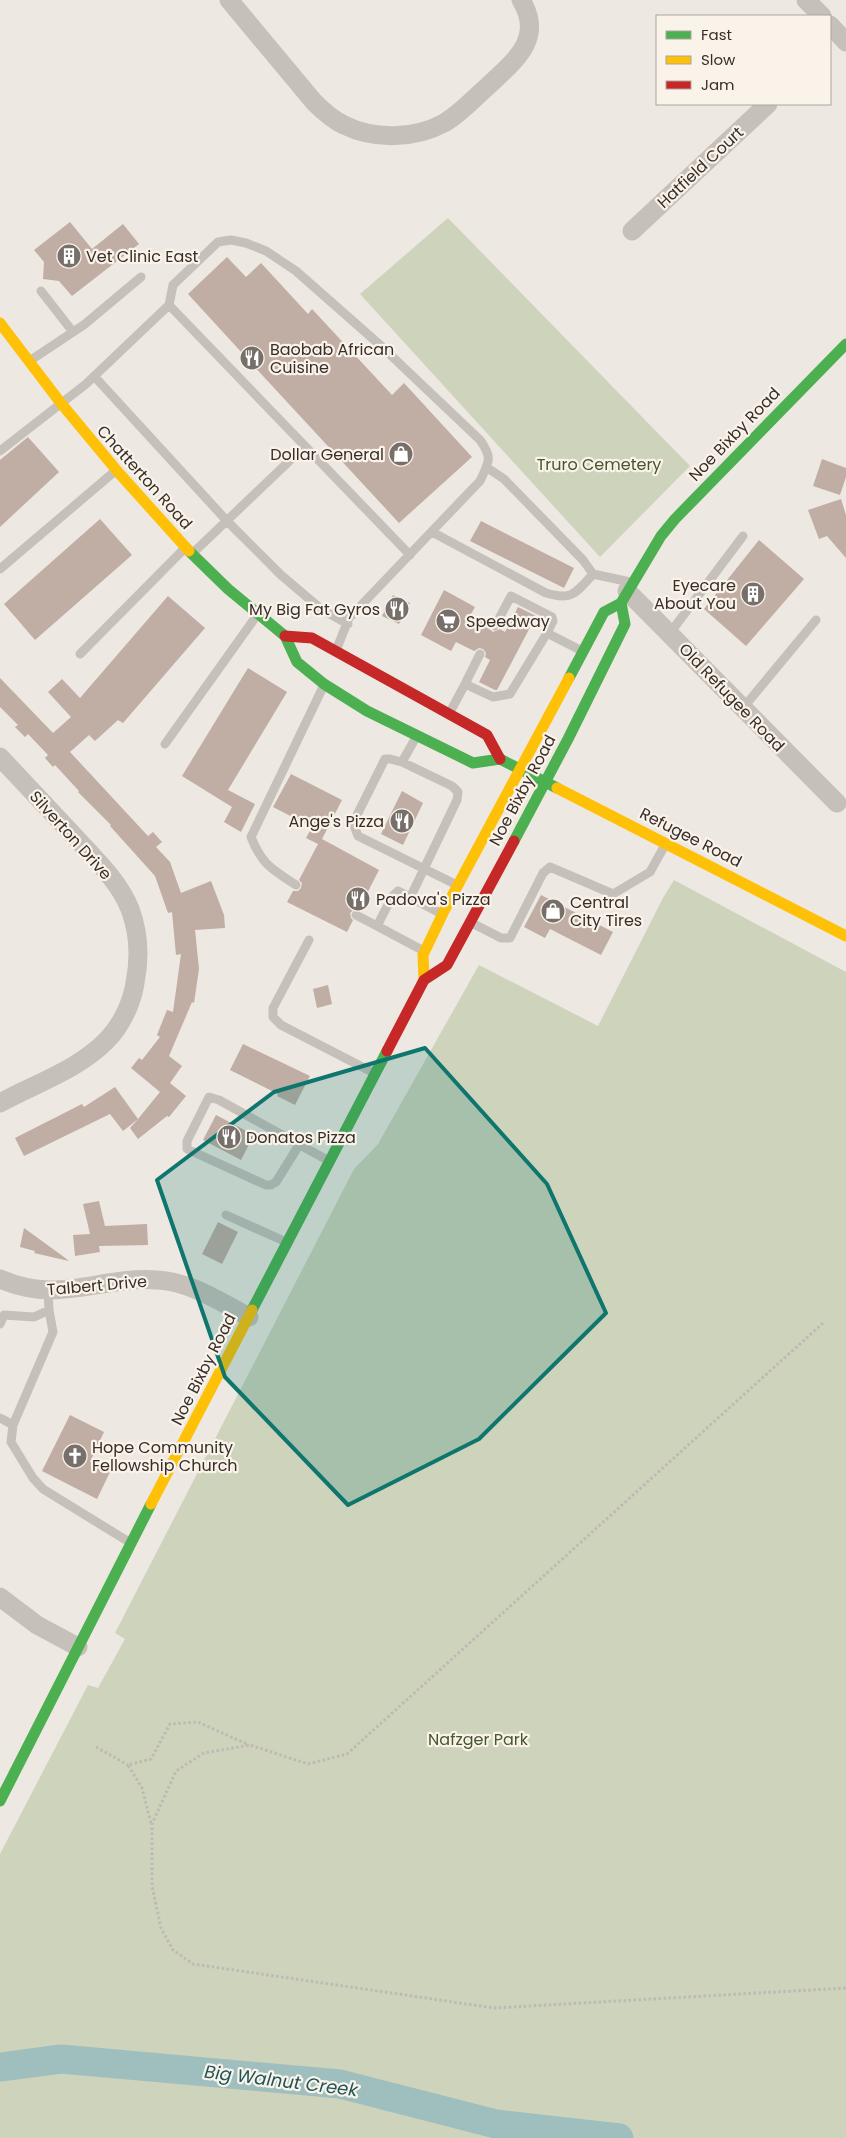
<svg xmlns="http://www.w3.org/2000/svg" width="846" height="2138" font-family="Poppins,sans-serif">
	<rect width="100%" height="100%" fill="#ede8e2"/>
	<path fill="#ced3bc" d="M448,218l242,248 -90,91 -240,-263z
		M674,880l172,92v1166h-846v-284l88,-169 10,3 27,-49 -10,-6 239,-464 24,-25 101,-179 119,61 65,-128z"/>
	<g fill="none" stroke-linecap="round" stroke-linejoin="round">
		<path stroke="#9fbebe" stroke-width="29" d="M0,2067l61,-8 279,25 156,40 123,14"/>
	</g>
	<path fill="#c0ada4" d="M70,222l22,27 31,-25 16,20 -67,52 -13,-15 -16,-2 1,-17 -10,-12z
		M227,257l19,20 15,-14 47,51 4,-5 80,86 12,-12 68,74 -73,66 -147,-159 -4,4 -9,-10 4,-4 -55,-60z
		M28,437l31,35 -59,55v-67z
		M822,459l24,9v9l-6,18 -27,-9z
		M841,499l5,16v43l-19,-22 -8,3 -11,-29z
		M100,519l32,36 -97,85 -31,-36z
		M481,521l93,47 -10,20 -94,-47z
		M759,540l45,39 -58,67 -42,-37z
		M444,590l31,17 -4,7 18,10v5l4,3 7,-3 5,3 13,-25 18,9 -39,74h-2l-16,-8 11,-22 -5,-3 1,-4 -3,-4 -4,-1 -5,3 -18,-9 -5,9 -30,-16z
		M393,595l17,8 -11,21 -17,-8z
		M168,596l37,32 -82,95 -5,-3 -23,21 -6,-6 -19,17 78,84 5,-4 9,10 -6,5 14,15 11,31 30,-12 13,34 1,13 -30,2 4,39 -5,34 -2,-1 -23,54 13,10 -12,17 16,13 -17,21 -2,-1 -29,23 -8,-11 8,-9 -15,12 -13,-17 -86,42 -9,-18 67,-34 2,3 31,-20 23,32 22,-27 -29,-24 8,-10 3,2 18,-23 -3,-2 10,-25 6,2 8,-58 -5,1 -4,-43 -4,1 -13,-37 -45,-50 1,-1 -33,-33 1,-1 -24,-26 -2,2 -8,-9 3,-3 -20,-21 -3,3 -10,-10 3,-2 -18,-18v-29l53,55 18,-16 -23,-25 14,-13 18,19z
		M248,668l39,24 -59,98 27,14 -14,28 -17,-10 8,-15 -50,-31z
		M291,774l51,26 -20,39 57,31 -20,39 -6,1 -3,3 1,5 2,2 -6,12 -60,-30 6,-11h5l3,-3 1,-5 -3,-3 19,-36 -12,-6 6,-11 -39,-20z
		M402,791l21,12 -20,42 -22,-11z
		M541,895l72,37 -12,23 -51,-26 -5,9 -21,-11z
		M328,985l4,19 -15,4 -4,-19z
		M243,1044l67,32 -15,29 -18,-9 1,-2 -48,-24z
		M216,1115l38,20 -13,25 -38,-20z
		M99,1201l6,25 42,-2 1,21 -49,1 1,6 -25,4 -2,-21 17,-1 -7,-30z
		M218,1222l20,10 -16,32 -20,-10z
		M24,1228l40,29 5,4 -35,-8 1,-2 -15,-4z
		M70,1415l34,17 -14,30 20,10 -13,27 -55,-28z"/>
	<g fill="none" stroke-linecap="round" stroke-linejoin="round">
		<path stroke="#bfb9b3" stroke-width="3" stroke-dasharray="2.5 2.5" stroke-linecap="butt" d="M823,1323l-476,431 -39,10 -58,-19 -46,8 -28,18 -24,53v62l9,42 12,22 20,14 301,44 352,-20
			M96,1747l32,18
			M151,1823l-9,-35 -14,-23 23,-6 19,-35 28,-2 51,23"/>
		<path stroke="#c6c0bb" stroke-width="9" d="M41,291l32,41
			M169,305l241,250
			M31,360l54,-36 56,-47
			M94,376l133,145 54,54 40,34 27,15
			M0,451l86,-67 83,-79 4,-20 45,-43 13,-2 15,3 20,8 30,20 84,74 100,95c13,18 9,22 0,41l-131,137 -12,30
			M486,467l18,12 79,81 10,14 37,8
			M432,532l114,61c26,8 30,0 47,-19
			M194,552l111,-106
			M0,569l114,-97
			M495,626l16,-30 41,21 1,4 -6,12
			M670,633l73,-97
			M80,654l104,-105
			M465,684l15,-30
			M743,708l73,-88
			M450,712l15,-28 28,13 17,-3 37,-61 35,18
			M415,739l-13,23 -12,-3h-5l-32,64 5,13 97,48
			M165,744l92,-129
			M402,762l50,24 6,6 -1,8 -47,98
			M296,885c-24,-16 -34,-20 -45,-48l72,-150
			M356,915l21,11
			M472,923l29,15h9l33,-65 7,-6 63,27 37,-22 15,-27
			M309,940l-36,68v9l8,8 93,48
			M422,950l-45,-24 15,-29 6,-6 42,22
			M299,1145l-23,37 -5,3h-5l-79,-36v-8l22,-44 10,3 110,61
			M226,1215l58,26
			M48,1291l1,19 4,22 -40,93 -2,17 22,36 10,11 86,53
			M0,1324l4,-9 30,2 15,-7
			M0,1418l13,7"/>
		<path stroke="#c6c0bb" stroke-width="19" d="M229,0l85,102c9,9 19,18 30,23 30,15 71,14 100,-2 16,-9 30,-25 44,-37 26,-25 57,-47 33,-86
			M806,0l16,16
			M830,25l16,17
			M632,231l136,-127
			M627,591l210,212
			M0,757c25,27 50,53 75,80 20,22 44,44 55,72 9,24 10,49 5,74 -3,20 -14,43 -28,57 -29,30 -71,43 -107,63
			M0,1279c60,26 98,-3 157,1 32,1 64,22 92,37
			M0,1597l37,28 41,22"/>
		<path stroke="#4caf50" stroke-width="11" d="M189,551l39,38 57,47 12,26 27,22 43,27 106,52 27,-4 57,29
			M569,678l35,-66 17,-9 40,-67 14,-17 171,-175
			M514,841l54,-102 57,-115 -4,-21
			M252,1310l135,-259
			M0,1801l151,-297"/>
		<path stroke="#ffc107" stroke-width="11" d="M0,323l60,79 58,70 71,79
			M557,788l289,148
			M424,980l-1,-25 21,-44 125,-233
			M151,1504l101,-194"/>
		<path stroke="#c62828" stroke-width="11" d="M285,636l27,2 175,97 13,24
			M387,1051l37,-71 23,-15 67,-124"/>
	</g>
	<path fill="#0f766e" fill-opacity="0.2" stroke="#0f766e" stroke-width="4" stroke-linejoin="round" d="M425,1048l122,136 59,129 -127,126 -131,66 -123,-128 -68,-197 117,-88z"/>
	<defs>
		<symbol id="building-disc" viewBox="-11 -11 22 22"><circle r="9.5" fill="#776f6a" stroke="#faf3ea"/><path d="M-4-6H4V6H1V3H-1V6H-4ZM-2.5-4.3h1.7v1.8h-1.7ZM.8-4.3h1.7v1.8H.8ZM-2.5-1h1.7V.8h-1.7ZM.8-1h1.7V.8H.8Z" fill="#fff"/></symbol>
		<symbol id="restaurant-disc" viewBox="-11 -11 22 22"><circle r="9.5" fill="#776f6a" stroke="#faf3ea"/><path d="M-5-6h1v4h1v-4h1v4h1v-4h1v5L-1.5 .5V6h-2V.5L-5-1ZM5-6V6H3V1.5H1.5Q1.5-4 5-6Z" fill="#fff"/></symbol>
		<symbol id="shop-disc" viewBox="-11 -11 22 22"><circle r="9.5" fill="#776f6a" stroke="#faf3ea"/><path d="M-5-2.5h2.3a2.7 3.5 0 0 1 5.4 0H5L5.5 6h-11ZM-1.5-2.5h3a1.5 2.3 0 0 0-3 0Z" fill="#fff"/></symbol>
		<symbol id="supermarket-disc" viewBox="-11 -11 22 22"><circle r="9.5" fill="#776f6a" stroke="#faf3ea"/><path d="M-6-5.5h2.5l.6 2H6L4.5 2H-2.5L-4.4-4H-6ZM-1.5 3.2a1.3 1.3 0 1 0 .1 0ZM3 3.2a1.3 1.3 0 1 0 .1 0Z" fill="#fff"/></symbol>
		<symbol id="church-disc" viewBox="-11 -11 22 22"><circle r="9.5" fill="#776f6a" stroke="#faf3ea"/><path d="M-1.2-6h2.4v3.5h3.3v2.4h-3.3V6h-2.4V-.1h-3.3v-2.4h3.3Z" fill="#fff"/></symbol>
	</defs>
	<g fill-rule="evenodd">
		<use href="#building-disc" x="55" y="242" width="28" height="28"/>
		<use href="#restaurant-disc" x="238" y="344" width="28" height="28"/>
		<use href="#shop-disc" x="387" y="440" width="28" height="28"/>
		<use href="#building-disc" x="739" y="580" width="28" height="28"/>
		<use href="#restaurant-disc" x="383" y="595" width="28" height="28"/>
		<use href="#supermarket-disc" x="434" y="607" width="28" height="28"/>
		<use href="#restaurant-disc" x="388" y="807" width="28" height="28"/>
		<use href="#restaurant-disc" x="344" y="885" width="28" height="28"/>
		<use href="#shop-disc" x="539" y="897" width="28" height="28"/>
		<use href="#restaurant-disc" x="215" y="1123" width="28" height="28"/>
		<use href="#church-disc" x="61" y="1442" width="28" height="28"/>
	</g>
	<g text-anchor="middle" stroke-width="4.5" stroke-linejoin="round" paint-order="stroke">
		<g font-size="16" fill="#382e29" stroke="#faf3ea">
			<text transform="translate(700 167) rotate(-43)" y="6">Hatfield Court</text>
			<text transform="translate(734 434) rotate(-46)" y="6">Noe Bixby Road</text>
			<text transform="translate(145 477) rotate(48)" y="6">Chatterton Road</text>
			<text transform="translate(732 697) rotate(46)" y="6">Old Refugee Road</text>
			<text transform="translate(522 790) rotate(-62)" y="6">Noe Bixby Road</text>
			<text transform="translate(71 835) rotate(48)" y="6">Silverton Drive</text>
			<text transform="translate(691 837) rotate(27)" y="6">Refugee Road</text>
			<text transform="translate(97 1285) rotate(-5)" y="6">Talbert Drive</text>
			<text transform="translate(203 1369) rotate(-63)" y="6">Noe Bixby Road</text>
		</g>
		<g font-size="16" fill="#382e29" stroke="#faf3ea" text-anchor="start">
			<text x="86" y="262">Vet Clinic East</text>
			<text x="270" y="355">Baobab African<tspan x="270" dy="18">Cuisine</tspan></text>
			<text x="384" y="460" text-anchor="end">Dollar General</text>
			<text x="736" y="591" text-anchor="end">Eyecare<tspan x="736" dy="18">About You</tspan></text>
			<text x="380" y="615" text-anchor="end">My Big Fat Gyros</text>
			<text x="466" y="627">Speedway</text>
			<text x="384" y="827" text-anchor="end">Ange's Pizza</text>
			<text x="376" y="905">Padova's Pizza</text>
			<text x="570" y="908">Central<tspan x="570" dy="18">City Tires</tspan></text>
			<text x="246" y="1143">Donatos Pizza</text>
			<text x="92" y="1453">Hope Community<tspan x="92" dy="18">Fellowship Church</tspan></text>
		</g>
		<g font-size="16" fill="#46562d" stroke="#faf3ea">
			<text x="599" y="470">Truro Cemetery</text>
			<text x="478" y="1745">Nafzger Park</text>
		</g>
		<g font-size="18" font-style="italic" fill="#1f5459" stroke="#faf3ea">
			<text transform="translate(281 2081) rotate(7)" y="6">Big Walnut Creek</text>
		</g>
	</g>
	<rect x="656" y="15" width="175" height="90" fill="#faf3ea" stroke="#aca49d"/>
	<rect x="666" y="31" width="25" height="8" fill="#4caf50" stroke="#aca49d"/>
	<text x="701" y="40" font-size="15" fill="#382e29">Fast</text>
	<rect x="666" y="56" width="25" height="8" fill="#ffc107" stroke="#aca49d"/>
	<text x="701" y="65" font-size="15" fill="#382e29">Slow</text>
	<rect x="666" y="81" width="25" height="8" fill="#c62828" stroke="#aca49d"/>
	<text x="701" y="90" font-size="15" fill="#382e29">Jam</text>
</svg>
